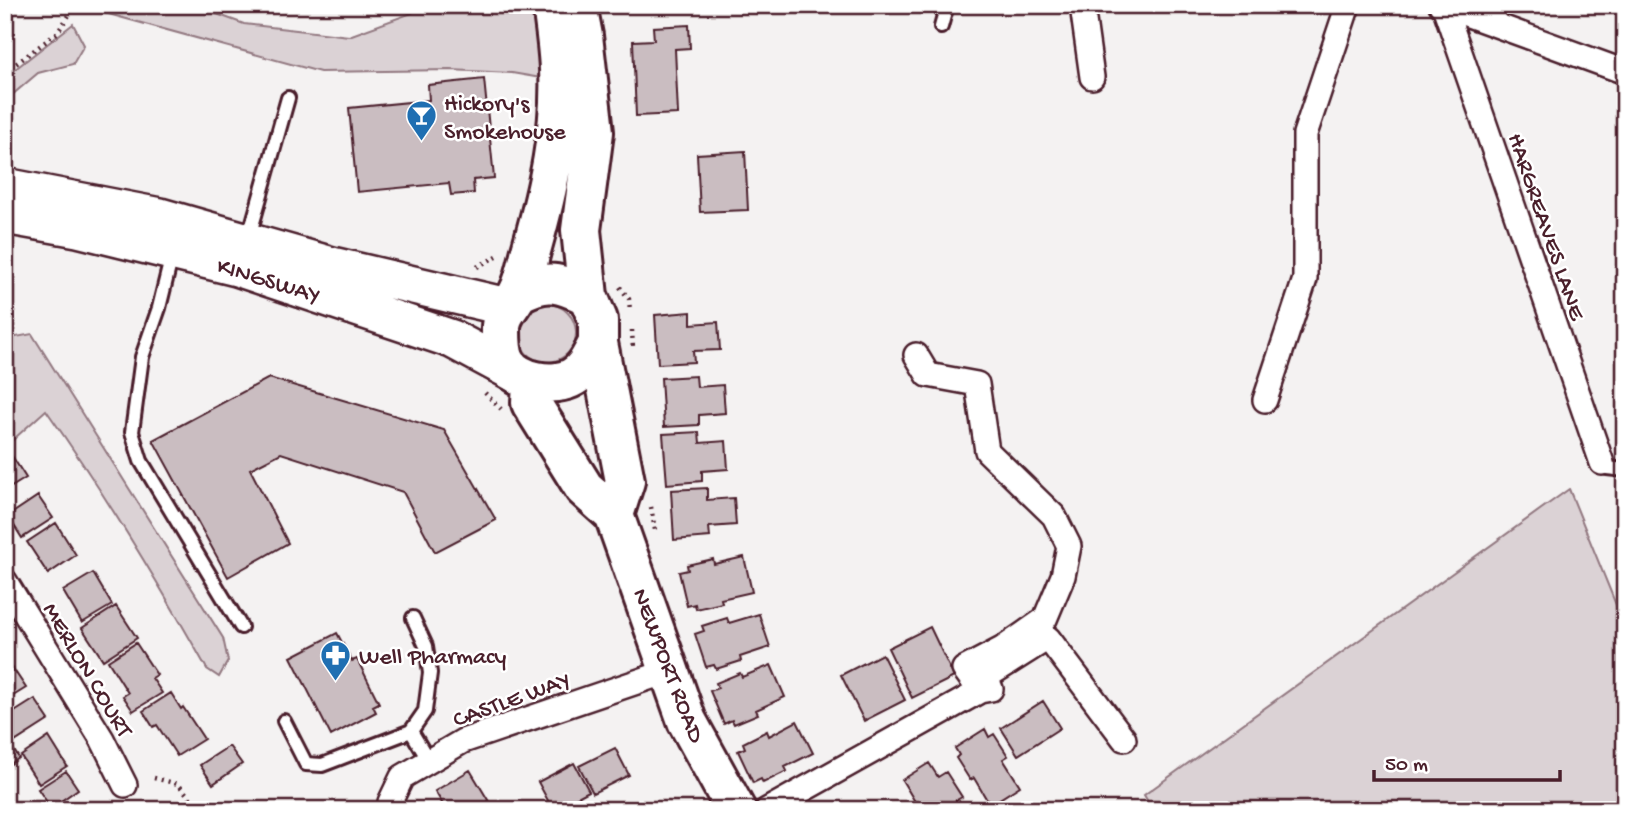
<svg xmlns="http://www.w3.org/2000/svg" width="1630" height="815" font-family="'Gochi Hand',sans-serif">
	<rect width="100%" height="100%" fill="#f4f2f2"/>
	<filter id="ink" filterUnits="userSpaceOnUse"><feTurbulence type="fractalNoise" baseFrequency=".0143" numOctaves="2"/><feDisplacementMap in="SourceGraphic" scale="14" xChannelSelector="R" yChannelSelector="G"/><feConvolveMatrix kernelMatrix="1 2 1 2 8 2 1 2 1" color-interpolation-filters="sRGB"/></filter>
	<g filter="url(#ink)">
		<path fill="#dbd2d5" stroke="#927880" stroke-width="2" d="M96,5h96l52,19 105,12 63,-23 9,-8h89l30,16 1,57 -29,-5 -62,-3 -130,2 -226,-62z
			M73,24l11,21 -11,19 -35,9 -33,28v-24z
			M518 333a29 29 0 1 1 58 0a29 29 0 1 1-58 0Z
			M32,334l191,304 5,23 -9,16 -12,-8c-50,-89 -102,-175 -161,-259l-41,37v-108z
			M1569,489l56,138v183h-472l-9,-15z"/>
		<path fill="#cabdc1" stroke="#4a1f2b" stroke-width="2" d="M689,25l1,23 -15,1 3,65 -42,2 -3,-75 21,-1 -1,-13z
			M484,79l10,99 -21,2 1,13 -23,2 -2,-12 -92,9 -8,-84 80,-8 -1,-15z
			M745,151l3,59 -48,2 -3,-58z
			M691,312v12l27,-2 2,28 -27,1 1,11 -36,2 -3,-49z
			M696,376l1,11 26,-2 2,28 -26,2v10l-35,2 -3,-49z
			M269,378l175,52 52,90 -61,32 -32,-60 -122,-39 -31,16 38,74 -60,34 -75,-137z
			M699,432l1,11 26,-2 2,28 -26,2v10l-35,3 -4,-50z
			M12,456l14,22 -21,13v-30z
			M707,488v12l27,-2 2,27 -27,2 1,10 -36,3 -3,-50z
			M38,496l15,22 -31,20 -14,-22z
			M56,523l20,32 -28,19 -21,-32z
			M744,557l8,35 -31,7 1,4 -26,6 -1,-5 -8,2 -8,-34 9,-2 -1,-5 26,-6 1,5z
			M93,573l19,32 -30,18 -19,-32z
			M116,606l21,32 -34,22 -21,-32z
			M759,614l11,33 -30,10 1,4 -25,8 -2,-4 -8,2 -11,-33 9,-3 -2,-5 25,-8 2,5z
			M930,627l24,50 -42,21 -24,-50z
			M337,633l15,28 5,-2 22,44 -6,3 3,6 -45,24 -40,-79z
			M136,643l21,32 -5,3 10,15 -29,18 -10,-15 5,-3 -20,-32z
			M882,654l23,46 -41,21 -23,-46z
			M771,665l14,32 -29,13 2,4 -24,10 -2,-4 -8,4 -14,-33 8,-3 -2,-5 24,-10 2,4z
			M12,667l14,21 -21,13v-29z
			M171,693l10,16 2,-2 21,32 -27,17 -20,-31 -4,2 -10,-16z
			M35,699l14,21 -36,23 -8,-13v-12z
			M1043,701l17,27 -42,27 -17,-27z
			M797,721l16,32 -28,14 2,4 -24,12 -2,-4 -8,4 -15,-32 7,-3 -2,-5 24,-12 2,5z
			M985,729l4,8 5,-3 14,22 -5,3 17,27 -30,19 -16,-27 -4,2 -14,-22 3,-3 -4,-7z
			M49,737l18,29 -28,18 -18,-28z
			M11,746l8,12 -14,10v-18z
			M229,746l13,18 -29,20 -13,-19z
			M615,748l14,27 -36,18 -14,-27z
			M574,763l15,28 -36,19 -15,-28z
			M929,763l9,14 8,-5 16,25 -9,5 5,8h-38l-18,-30z
			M470,770l21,35 -8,5h-37l-11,-19z
			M66,771l12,18 -27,19 -13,-19z"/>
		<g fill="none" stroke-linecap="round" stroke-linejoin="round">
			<defs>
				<path id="lane" d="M1492,24l13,-19
					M941,27l6,-22
					M248,240l40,-142
					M172,255l-13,53 -17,49 -10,75 9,29 100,166
					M1602,463l5,5 18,2
					M284,721l22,43 16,1 89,-34 14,-20 5,-38 -4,-27 -13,-28
					M411,731l18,30"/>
				<path id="street" d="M1088,5l-5,8 9,64
					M1441,5l184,67
					M1444,6l158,457
					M916,355l12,20 49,9 10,67 67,65 15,30 -6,30 -18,43 -43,30 -38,20 16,22
					M1265,400l40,-121v-145l43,-129
					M5,581l97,158 23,46
					M394,810l-4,-8 12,-25 61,-36 206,-70
					M767,810l213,-119 11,-2 -5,-12 62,-39 76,101"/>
				<path id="primary" d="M5,187l155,30 172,49 175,41
					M5,215l73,13 159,39 215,72 69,37"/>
				<path id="highway" d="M552,5c3,21 6,43 7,64 3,60 -11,121 -27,178 -4,14 -7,33 -14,46 -6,13 -18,21 -17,37 0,10 0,23 5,32 10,20 49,26 67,15 13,-8 18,-21 25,-34
					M577,5l6,31 11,96 -13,98 7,66 10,24v23l27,138 -11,34
					M519,293c27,-15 41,-11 69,3
					M532,380l-1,23 53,85 30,27 73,206 49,89"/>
			</defs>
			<use href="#lane" stroke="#4a1f2b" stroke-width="18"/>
			<use href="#street" stroke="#4a1f2b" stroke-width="28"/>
			<use href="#primary" stroke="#4a1f2b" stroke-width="42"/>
			<use href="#highway" stroke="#4a1f2b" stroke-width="44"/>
			<path stroke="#4a1f2b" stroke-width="4.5" stroke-dasharray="2 5" stroke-linecap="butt" d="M5,72l52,-39 19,-28
				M477,267l20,-11
				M620,287l9,12 1,12
				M632,330l1,19
				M485,393l16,16
				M651,507l4,23
				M154,778l24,6 23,26"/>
			<use href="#lane" stroke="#fff" stroke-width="12"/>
			<use href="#street" stroke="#fff" stroke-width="23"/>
			<use href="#primary" stroke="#fff" stroke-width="37"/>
			<use href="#highway" stroke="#fff" stroke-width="38"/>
		</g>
	</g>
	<defs>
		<symbol id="bar-pin" viewBox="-11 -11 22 30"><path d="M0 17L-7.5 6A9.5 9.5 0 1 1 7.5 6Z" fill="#1f6fb2" stroke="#fff"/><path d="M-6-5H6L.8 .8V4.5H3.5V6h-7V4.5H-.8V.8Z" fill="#fff"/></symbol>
		<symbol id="pharmacy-pin" viewBox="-11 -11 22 30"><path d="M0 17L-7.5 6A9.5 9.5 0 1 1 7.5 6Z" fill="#1f6fb2" stroke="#fff"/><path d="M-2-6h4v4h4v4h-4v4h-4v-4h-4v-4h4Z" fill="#fff"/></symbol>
	</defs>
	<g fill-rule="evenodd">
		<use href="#bar-pin" x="404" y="98" width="35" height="47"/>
		<use href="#pharmacy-pin" x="318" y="638" width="35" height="47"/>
	</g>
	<g text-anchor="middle" stroke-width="5" stroke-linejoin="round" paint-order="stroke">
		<g font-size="24" fill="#4a1f2b" stroke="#fff" text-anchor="start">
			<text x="444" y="110">Hickory's<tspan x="444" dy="28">Smokehouse</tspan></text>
			<text x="359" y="663">Well Pharmacy</text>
		</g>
		<g font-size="24" fill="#4a1f2b" stroke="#fff">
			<text transform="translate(1548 226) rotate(71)" y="8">HARGREAVES LANE</text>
			<text transform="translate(269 279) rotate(17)" y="8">KINGSWAY</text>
			<text transform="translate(670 665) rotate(69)" y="8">NEWPORT ROAD</text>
			<text transform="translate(89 669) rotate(59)" y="8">MERLON COURT</text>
			<text transform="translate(511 698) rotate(-20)" y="8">CASTLE WAY</text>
		</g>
	</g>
	<rect width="1630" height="815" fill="none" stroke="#fff" stroke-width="28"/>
	<rect x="14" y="14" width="1602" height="787" fill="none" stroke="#4a1f2b" stroke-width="2.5" filter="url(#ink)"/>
	<path d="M1374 770v10h186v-10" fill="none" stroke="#4a1f2b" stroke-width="3.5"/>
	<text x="1385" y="770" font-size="21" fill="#4a1f2b" stroke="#ffffff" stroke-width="5" paint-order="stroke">50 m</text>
</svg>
